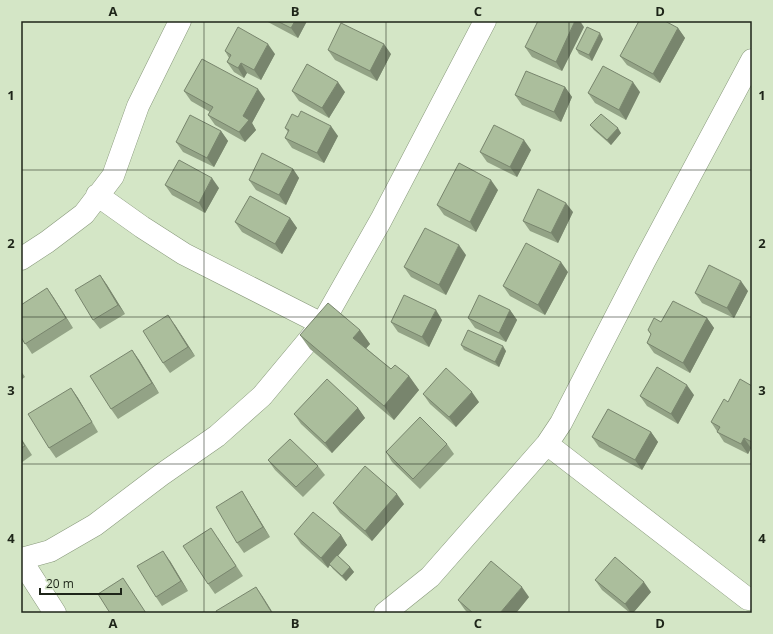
<svg xmlns="http://www.w3.org/2000/svg" width="773" height="634" font-family="'Open Sans',sans-serif">
	<rect width="100%" height="100%" fill="#d4e6c6"/>
	<g fill="none" stroke-linecap="round" stroke-linejoin="round">
		<defs>
			<path id="minor" d="M97,195l45,32 42,27 138,70
				M21,259l26,-17 37,-28 29,-38 25,-70 42,-85
				M547,444l201,155
				M21,559l29,-8 45,-26 66,-50 56,-39 45,-40 60,-72 59,-104 104,-199
				M21,560l34,53
				M385,613l45,-36 117,-133 14,-21 84,-163 107,-200"/>
		</defs>
		<use href="#minor" stroke="#88997b" stroke-width="23"/>
		<use href="#minor" stroke="#fff" stroke-width="22"/>
	</g>
	<path fill="#93a386" d="M266,21h41l-9,17z
		M584,27l-22,44 -30,-14 -7,-10z
		M678,28l7,10 -25,45 -33,-18 -7,-9z
		M603,39l-11,22 -13,-7 -3,-5z
		M328,50l63,4 -14,27 -42,-21z
		M225,51l50,3 -14,26 -14,-7 -3,5 -10,-6 -7,-10 2,-4z
		M565,87l7,10 -11,25 -39,-17 -7,-10z
		M184,91l81,8 -13,24 4,7 -11,12 -30,-17 -7,-10 2,-3 -19,-11z
		M292,91l53,1 -16,26 -30,-17z
		M640,92l-14,28 -31,-17 -7,-10z
		M298,117l40,19 -14,27 -32,-15 -7,-10 3,-6 -3,-4z
		M590,125l31,8 -10,12 -17,-15z
		M221,131l7,10 -14,26 -31,-15 -7,-10z
		M531,150l-14,27 -30,-15 -7,-10z
		M293,169l6,9 -13,27 -30,-15 -7,-10z
		M165,185l54,3 -14,25 -33,-18z
		M498,190l-22,42 -32,-17 -7,-10z
		M573,212l-15,31 -28,-12 -7,-10z
		M290,218l7,10 -15,26 -40,-22 -7,-10z
		M466,255l-20,40 -35,-18 -7,-10z
		M568,272l-23,43 -35,-19 -7,-10z
		M100,275l7,10 18,29 -25,15 -7,-9z
		M47,288l26,40 -41,26 -11,-17z
		M748,291l-14,27 -32,-15 -7,-10z
		M510,310l7,10 -11,22 -31,-14 -7,-10z
		M707,318l7,10 -24,45 -36,-20 -7,-10 4,-8 -3,-5 13,-8z
		M442,320l-13,27 -31,-15 -7,-10z
		M175,325l20,31 -25,17 -7,-10z
		M360,330l10,14 -4,4 25,21 18,7 10,14 -25,30 -84,-71 -10,-14z
		M461,345l45,6 -7,16 -35,-17z
		M132,350l7,10 20,33 -41,26 -7,-10z
		M21,371l4,6 -4,3z
		M752,386v62h-1l-3,6 -24,-12 -13,-20 17,-20z
		M71,388l7,10 20,34 -42,26 -7,-10z
		M423,394l56,8 -23,25 -26,-23z
		M694,395l-16,29 -31,-18 -7,-10z
		M358,408l7,10 -33,35 -31,-29 -7,-10z
		M651,432l7,10 -16,28 -43,-23 -7,-10z
		M21,438l11,17 -11,8z
		M447,444l7,10 -34,35 -28,-27 -6,-10z
		M268,460l50,6 7,9 -22,22 -28,-27z
		M242,491l6,10 22,36 -26,16 -7,-10z
		M333,503l71,1 -32,37 -32,-28z
		M294,534l47,1 6,10 -9,11 12,11 4,5 -8,9 -13,-12 -3,-4 -2,3 -27,-24z
		M218,538l25,38 -28,18 -7,-10z
		M170,561l18,30 -26,15 -6,-9z
		M595,580l56,12 -18,21h-3l-28,-23z
		M529,597l-13,16h-48l-3,-3 -7,-10z"/>
	<path fill="#78856d" d="M295,21h12l-9,17 -7,-10z
		M575,21h5l4,6 -22,44 -6,-9z
		M678,28l7,10 -25,45 -7,-9z
		M600,33l3,6 -11,22 -3,-6z
		M268,44l7,10 -14,26 -7,-10z
		M384,44l7,10 -14,27 -7,-10z
		M241,63l6,10 -3,5 -6,-10z
		M338,82l7,10 -16,26 -7,-10z
		M633,82l7,10 -14,28 -7,-10z
		M565,87l7,10 -11,25 -7,-10z
		M258,89l7,10 -13,24 4,7 -11,12 -6,-10 4,-16z
		M331,126l7,10 -14,27 -7,-10z
		M618,128l3,5 -10,12 -4,-5z
		M221,131l7,10 -14,26 -7,-9z
		M524,140l7,10 -14,27 -7,-10z
		M293,169l6,9 -13,27 -7,-10z
		M212,178l7,10 -14,25 -6,-10z
		M491,180l7,10 -22,42 -6,-10z
		M566,203l7,9 -15,31 -7,-10z
		M290,218l7,10 -15,26 -7,-10z
		M459,245l7,10 -20,40 -7,-10z
		M561,262l7,10 -23,43 -7,-10z
		M100,275l7,10 18,29 -7,-9z
		M741,281l7,10 -14,27 -7,-10z
		M47,288l7,10 19,30 -7,-10z
		M436,310l6,10 -13,27 -7,-10z
		M510,310l7,10 -11,22 -7,-9z
		M168,315l7,10 20,31 -7,-9z
		M707,318l7,10 -24,45 -7,-10z
		M360,330l10,14 -7,8 -10,-14z
		M503,346l3,5 -7,16 -4,-5z
		M132,350l7,10 20,33 -7,-10z
		M409,376l10,14 -25,30 -10,-14z
		M687,385l7,10 -16,29 -7,-10z
		M71,388l7,10 20,34 -6,-10z
		M472,392l7,10 -23,25 -7,-10z
		M358,408l7,10 -33,35 -7,-10z
		M651,432l7,10 -16,28 -7,-10z
		M744,438l7,10 -3,6 -7,-10z
		M242,491l6,10 22,36 -7,-10z
		M397,494l7,10 -32,37 -7,-10z
		M341,535l6,10 -17,20 -1,-1 1,1 -2,3 -7,-10z
		M163,551l7,10 18,30 -7,-10z
		M350,567l4,5 -8,9 -4,-5z
		M644,582l7,10 -18,21h-2l-6,-9z
		M256,587l7,10 10,16h-1z
		M522,587l7,10 -13,16h-16z"/>
	<path fill="#abbe9c" stroke="#78856d" d="M277,21h18l-4,7z
		M538,21h37l-19,41 -31,-15z
		M639,21h26l13,7 -25,46 -33,-18z
		M341,23l43,21 -14,27 -42,-21z
		M238,27l30,17 -14,26 -13,-7 -3,5 -11,-6 4,-7 -6,-4z
		M587,27l13,6 -11,22 -13,-6z
		M202,59l56,30 -15,27 6,4 -10,12 -31,-17 5,-8 -29,-16z
		M307,64l31,18 -16,26 -30,-17z
		M603,66l30,16 -14,28 -31,-17z
		M526,71l39,16 -11,25 -39,-17z
		M301,111l30,15 -14,27 -32,-15 4,-8 -4,-2 7,-14 6,3z
		M601,114l17,14 -11,12 -17,-15z
		M190,115l31,16 -14,27 -31,-16z
		M494,125l30,15 -14,27 -30,-15z
		M262,153l31,16 -14,26 -30,-15z
		M179,160l33,18 -13,25 -34,-18z
		M459,163l32,17 -21,42 -33,-17z
		M538,189l28,14 -15,30 -28,-12z
		M250,196l40,22 -15,26 -40,-22z
		M425,228l34,17 -20,40 -35,-18z
		M526,243l35,19 -23,43 -35,-19z
		M709,265l32,16 -14,27 -32,-15z
		M100,275l18,30 -25,15 -18,-30z
		M47,288l19,30 -41,26 -4,-7v-32z
		M404,295l32,15 -14,27 -31,-15z
		M479,295l31,15 -11,23 -31,-15z
		M673,301l34,17 -24,45 -36,-20 4,-9 -3,-4 6,-12 7,4z
		M328,303l32,27 -7,8 38,31 4,-4 14,11 -25,30 -84,-71z
		M168,315l20,32 -25,16 -20,-32z
		M468,330l35,16 -8,16 -34,-17z
		M132,350l20,33 -41,26 -21,-33z
		M657,367l30,18 -16,29 -31,-18z
		M446,368l26,24 -23,25 -26,-23z
		M327,379l31,29 -33,35 -31,-29z
		M740,379l12,7v56l-8,-4 -3,6 -24,-12 3,-5 -9,-5 13,-23 4,3z
		M71,388l21,34 -43,26 -21,-34z
		M608,409l43,23 -16,28 -43,-23z
		M420,417l27,27 -34,35 -27,-27z
		M21,439l4,7 -4,2z
		M290,439l28,27 -22,21 -28,-27z
		M365,466l32,28 -32,37 -32,-28z
		M242,491l21,36 -26,16 -21,-36z
		M313,512l28,23 -20,23 -27,-24z
		M211,528l25,38 -28,18 -25,-38z
		M163,551l18,30 -25,16 -19,-31z
		M337,555l13,12 -8,9 -13,-12z
		M615,557l29,25 -19,22 -30,-24z
		M491,561l31,26 -22,26h-27l-15,-13z
		M123,578l23,35h-36l-12,-19z
		M256,587l16,26h-55l-1,-2z"/>
	<path fill="none" stroke="#1e2519" stroke-width="1" stroke-opacity="0.55" d="M204,21v592M386,21v592M569,21v592M21,170h731M21,317h731M21,464h731"/>
	<rect width="773" height="634" fill="none" stroke="#d4e6c6" stroke-width="44"/>
	<path d="M40 588v6h81v-6" fill="none" stroke="#1e2519" stroke-width="2"/>
	<text x="46" y="588" font-size="12" fill="#1e2519" stroke="#d4e6c6" stroke-width="3" paint-order="stroke">20 m</text>
	<rect x="22" y="22" width="729" height="590" fill="none" stroke="#1e2519" stroke-width="1.5"/>
	<g font-size="13" text-anchor="middle" font-weight="bold" fill="#1e2519">
		<text x="113" y="16">A</text>
		<text x="295" y="16">B</text>
		<text x="478" y="16">C</text>
		<text x="660" y="16">D</text>
		<text x="11" y="100">1</text>
		<text x="762" y="100">1</text>
		<text x="11" y="248">2</text>
		<text x="762" y="248">2</text>
		<text x="11" y="395">3</text>
		<text x="762" y="395">3</text>
		<text x="11" y="543">4</text>
		<text x="762" y="543">4</text>
		<text x="113" y="628">A</text>
		<text x="295" y="628">B</text>
		<text x="478" y="628">C</text>
		<text x="660" y="628">D</text>
	</g>
</svg>
